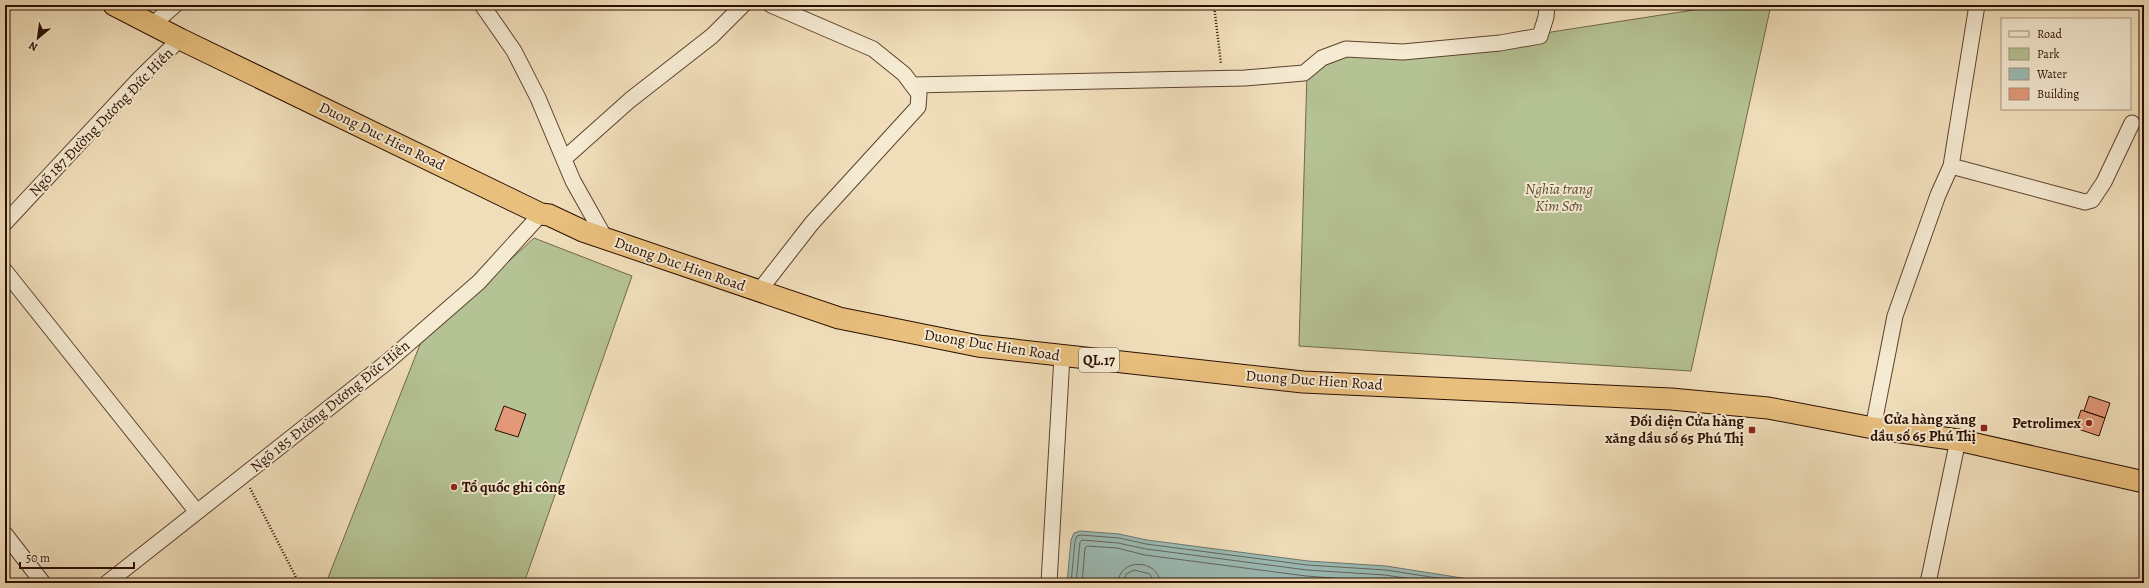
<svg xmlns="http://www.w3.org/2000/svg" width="2149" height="588" font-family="Alegreya,serif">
	<rect width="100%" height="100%" fill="#f0deba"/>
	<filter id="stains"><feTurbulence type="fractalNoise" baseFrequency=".005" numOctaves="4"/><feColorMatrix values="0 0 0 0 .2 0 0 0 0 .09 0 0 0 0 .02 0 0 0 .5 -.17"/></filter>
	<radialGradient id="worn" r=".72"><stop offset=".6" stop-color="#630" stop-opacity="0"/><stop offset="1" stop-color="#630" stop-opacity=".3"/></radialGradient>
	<path fill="#b5c293" stroke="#70684a" d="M1726,5h45l-80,366 -392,-25 8,-273 39,-24 63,5z
		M534,238l98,38 -108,307h-198l95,-241z"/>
	<path fill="#9bbbb5" stroke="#6f766d" d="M1080,531l39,3 28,6 161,21 78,5 108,17h-337l-23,-4 -1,4h-66l4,-43 3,-7z"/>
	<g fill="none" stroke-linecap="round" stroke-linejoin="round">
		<path stroke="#64645a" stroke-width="1" d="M1071,583l4,-42 2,-5 4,-1 38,3 27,6 161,21 79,5 83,13
			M1076,583l4,-41 2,-2 36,3 28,6 161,21 78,5 52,8
			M1082,583l3,-35 2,-2 30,2 28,7 161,21 93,7
			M1118,583c1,-26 41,-24 42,0
			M1124,583l2,-9 8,-4 16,4 4,9"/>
	</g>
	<path fill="#e39877" stroke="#2c0e00" d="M2089,396l21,7 -5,15 -21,-7z
		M504,406l22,8 -8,23 -23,-7z
		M2081,410l24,8 -6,18 -24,-8z"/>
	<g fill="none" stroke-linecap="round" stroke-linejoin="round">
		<defs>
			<path id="minor" d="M482,5l32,46 24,47 35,83 32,57
				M152,25l23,-20
				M912,85l333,-7 59,-5 18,-15 24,-9 57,3 97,-9 40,-7 6,-19 1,-12
				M565,158l65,-58 82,-64 31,-31
				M1951,166l134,36 7,-2 12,-18 28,-59
				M5,223l135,-145 40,-39
				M5,271l192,241
				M759,291l53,-68 106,-116 1,-13 -15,-20 -31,-25 -102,-44
				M1873,428l22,-112 43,-121 13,-29 26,-161
				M5,534l38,49
				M107,583l279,-220 93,-81 62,-68
				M1049,583l13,-227
				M1928,583l30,-143"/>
			<path id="highway" d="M114,5l66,34 361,175 8,1 34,16 256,87 139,28 325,36 368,17 97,9 105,20 85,12 186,42"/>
		</defs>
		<use href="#minor" stroke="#5d422e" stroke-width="17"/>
		<use href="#highway" stroke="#2c0e00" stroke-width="23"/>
		<path stroke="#2c0e00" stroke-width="2.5" stroke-dasharray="1 2" stroke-linecap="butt" d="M1214,5l7,59
			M250,488l49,95"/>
		<use href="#minor" stroke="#f5ead2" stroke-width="15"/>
		<use href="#highway" stroke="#e8bf7d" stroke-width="21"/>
	</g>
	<g fill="#8f2418" stroke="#f5ead2" stroke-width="1.5">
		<circle cx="2089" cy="423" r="4"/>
		<rect x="1980" y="424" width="8" height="8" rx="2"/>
		<rect x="1748" y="426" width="8" height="8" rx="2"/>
		<circle cx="454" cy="487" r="4"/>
	</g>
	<g text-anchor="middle" stroke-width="4" stroke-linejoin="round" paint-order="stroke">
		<rect fill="#f5ead2" stroke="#68503f" stroke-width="1" x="1079" y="348" width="40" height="24" rx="3"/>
		<g font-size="14" font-weight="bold" fill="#2c0e00">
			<text x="1099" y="365">QL.17</text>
		</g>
		<g font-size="15" fill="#2c0e00" stroke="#f5ead2">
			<text transform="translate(101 122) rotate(-46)" y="5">Ngõ 187 Đường Dương Đức Hiền</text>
			<text transform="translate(382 136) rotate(26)" y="5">Duong Duc Hien Road</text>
			<text transform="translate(680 264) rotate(19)" y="5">Duong Duc Hien Road</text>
			<text transform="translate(992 345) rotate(9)" y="5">Duong Duc Hien Road</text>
			<text transform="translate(1314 380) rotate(4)" y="5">Duong Duc Hien Road</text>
			<text transform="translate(330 406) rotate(-39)" y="5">Ngõ 185 Đường Dương Đức Hiền</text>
		</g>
		<g font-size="15" font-style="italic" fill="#5c4d33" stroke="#f5ead2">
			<text x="1559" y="194">Nghĩa trang<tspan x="1559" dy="17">Kim Sơn</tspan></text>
		</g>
		<g font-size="15" font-weight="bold" fill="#2c0e00" stroke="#f5ead2" text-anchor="end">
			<text x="1976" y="424">Cửa hàng xăng<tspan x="1976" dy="17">dầu số 65 Phú Thị</tspan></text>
			<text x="1744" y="426">Đối diện Cửa hàng<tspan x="1744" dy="17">xăng dầu số 65 Phú Thị</tspan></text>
			<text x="2081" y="428">Petrolimex</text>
			<text x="462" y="492" text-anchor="start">Tổ quốc ghi công</text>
		</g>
	</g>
	<rect width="2149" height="588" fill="none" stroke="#f0deba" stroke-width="20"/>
	<rect x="6" y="6" width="2137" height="576" fill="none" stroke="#2c0e00" stroke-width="2"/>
	<rect x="10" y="10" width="2129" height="568" fill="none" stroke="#2c0e00"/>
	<rect x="2001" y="18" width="130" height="92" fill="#f5ead2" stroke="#a5927e"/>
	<rect x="2009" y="31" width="20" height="6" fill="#f5ead2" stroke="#a5927e"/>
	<text x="2037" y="38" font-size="12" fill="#2c0e00">Road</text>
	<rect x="2009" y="48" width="20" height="12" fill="#b5c293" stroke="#a5927e"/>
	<text x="2037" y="58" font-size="12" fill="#2c0e00">Park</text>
	<rect x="2009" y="68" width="20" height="12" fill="#9bbbb5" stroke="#a5927e"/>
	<text x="2037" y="78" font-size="12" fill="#2c0e00">Water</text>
	<rect x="2009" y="88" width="20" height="12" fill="#e39877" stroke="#a5927e"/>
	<text x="2037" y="98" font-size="12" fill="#2c0e00">Building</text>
	<g transform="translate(38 38) rotate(209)" stroke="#f5ead2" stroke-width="3" paint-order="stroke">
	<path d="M0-3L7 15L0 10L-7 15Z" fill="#2c0e00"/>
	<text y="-6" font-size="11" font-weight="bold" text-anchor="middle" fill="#2c0e00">N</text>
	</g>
	<path d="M20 562v6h114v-6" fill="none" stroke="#2c0e00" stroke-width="2"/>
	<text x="26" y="562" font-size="12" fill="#2c0e00" stroke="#f5ead2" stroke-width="3" paint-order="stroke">50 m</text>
	<rect width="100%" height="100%" filter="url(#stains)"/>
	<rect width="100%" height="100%" fill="url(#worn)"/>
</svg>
